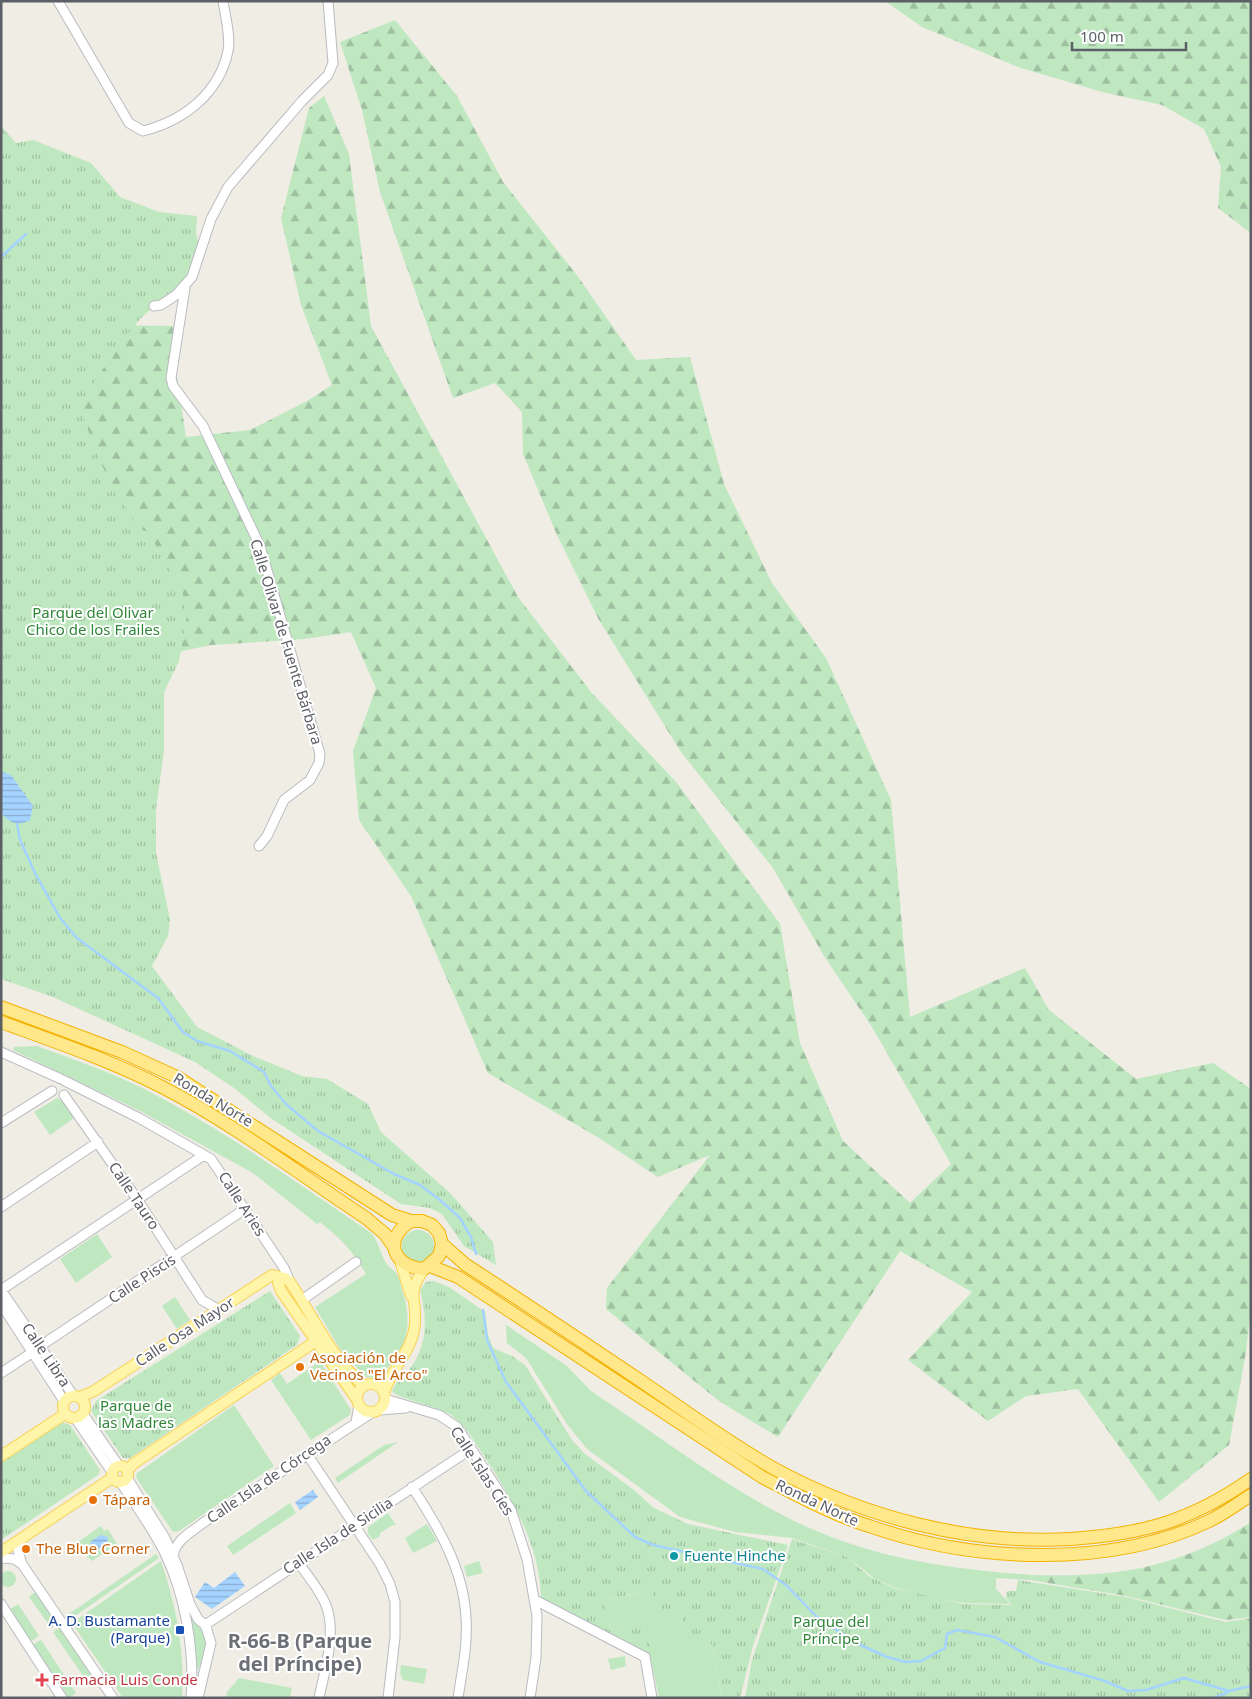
<svg xmlns="http://www.w3.org/2000/svg" width="1252" height="1699" font-family="'Noto Sans',sans-serif">
	<defs>
		<pattern id="forest-firs" width="22" height="20" patternUnits="userSpaceOnUse" patternTransform="scale(1.25)"><rect width="22" height="20" fill="#bfe8c1"/><path d="M5 1l3.5 6h-7zM16 11l3.5 6h-7z" fill="#9ebfa0"/></pattern>
		<pattern id="park-tufts" width="24" height="20" patternUnits="userSpaceOnUse" patternTransform="scale(1.25)"><rect width="24" height="20" fill="#bfe8c1"/><path d="M3 7l-1-3M5 7V3M7 7l1-3M15 17l-1-3M17 17v-4M19 17l1-3" fill="none" stroke="#9ebfa0"/></pattern>
		<pattern id="water-rules" width="6" height="5" patternUnits="userSpaceOnUse" patternTransform="scale(1.25)"><rect width="6" height="5" fill="#a4d3ff"/><path d="M0 2.5h6" fill="none" stroke="#89aed2"/></pattern>
	</defs>
	<rect width="100%" height="100%" fill="#efede4"/>
	<path fill="#bfe8c1" d="M37,1046c33,12 67,24 99,39 83,41 158,96 235,148 8,9 9,20 15,30 3,5 8,7 11,11 3,5 4,13 6,19 11,36 2,60 -26,85l-11,-1 -26,-28 -25,-42 51,-33c-12,-22 -27,-37 -46,-52l-3,2 -64,-51 -111,-61 -129,-62 1,-3z
		M57,1098l7,4 10,16 -24,17 -16,-23z
		M402 1246a16 16 0 1 1 32 0a16 16 0 1 1-32 0Z
		M97,1234l15,23 -36,26 -16,-24z
		M175,1297l15,23 -13,9 -15,-23z
		M506,1325l61,41 24,25c78,51 155,114 243,147 64,24 130,32 197,37l-1,5 -34,-2v11l14,15 -46,-1 -41,-7 -27,-8 -22,-10 -27,-21 -55,-19 -57,-6 -55,-15 -93,-68 -20,-25 -41,-66 -19,-15z
		M320,1361l31,49 -1,5 -39,25 -40,-60 9,-7 7,11z
		M234,1405l40,61 -95,65 -6,1 -36,-53 -1,-5z
		M398,1442l-60,41 -3,-5 49,-33z
		M290,1503l6,10 -63,42 -6,-9z
		M388,1513l8,12h-3l-13,8v3l-7,4 -5,-6v-7z
		M427,1524l10,17 -24,12 -8,-15z
		M101,1526l3,5 4,-2 9,15 -25,17 -16,-14 2,-5z
		M156,1554l3,4 -90,62 -3,-4z
		M161,1561c15,45 24,88 21,137h-59l-51,-75z
		M479,1561l4,12 -16,4 -3,-11z
		M0 1579a8 8 0 1 1 16 0a8 8 0 1 1-16 0Z
		M653,1590l56,42 13,66h-63l-16,-76 -33,7 -5,-23 3,-6z
		M36,1591l21,31 -6,6 -22,-31z
		M18,1604l21,32 -9,6 -21,-32z
		M189,1619c21,10 20,38 6,54z
		M60,1627l37,53 -7,6 -37,-54z
		M41,1640l35,53 -7,5 -37,-53z
		M625,1656l1,10 -15,4 -3,-11z
		M401,1665l26,4 -3,15 -21,-4 -3,-7z
		M239,1678l53,10 -2,10h-64l1,-6z"/>
	<path fill="url(#forest-firs)" d="M885,1h366v232l-33,-25 3,-41 -17,-38 -42,-24 -60,-13 -84,-25 -96,-40z
		M395,20l62,76 46,86 73,92 60,86 54,-3 34,127 48,99 54,75 65,142 19,217 115,-49 24,42 87,69 77,-16 38,26v216l-5,47 -17,93 -70,57 -81,-113 -52,7 -38,25 -80,-61 64,-68 -72,-41 -122,186 -59,-36 -113,-92 1,-21 103,-133 -52,22 -59,-39 -111,-65 -77,-177 -52,-76 -6,-69 23,-63 -25,-56 -46,7 -94,6 -29,6 -42,45 -139,-154 94,-217 85,1 -6,31 12,80 64,-7 57,-29 25,-16 -31,-80 -20,-87 28,-110 15,-12 25,58 22,172 147,271 73,95 86,91 103,141 20,119 43,98 67,62 41,-39 -79,-137 -48,-71 -51,-88 -92,-116 -82,-132 -42,-85 -34,-81 -1,-42 -27,-29 -42,15 -73,-206 -18,-82 -22,-68z
		M1251,1522v95l-26,3 -99,-24 -96,-16 1,-5c22,0 44,1 65,-1 54,-3 110,-22 155,-52z"/>
	<path fill="url(#park-tufts)" d="M1,126l15,17 17,-3 58,23 29,34 39,15 38,4 -1,18 4,12 -14,33 -45,39 -23,28 -39,60 22,58 37,64 10,4 34,58 5,25 -8,46 -15,31v59l-8,58v44l14,66 -2,17 -16,30 45,61 56,29 49,20 25,3 41,25 13,28 69,61 43,49 3,23 -32,-19 -22,-32 -12,-6 -29,-4 -129,-85 -38,-31 -39,-26 -142,-65 -52,-18z
		M434,1281l15,6 36,25 3,22 5,14 19,8 13,9 47,75 13,14 49,36 20,18 34,16 100,21 -35,101 -13,52h-18l-13,-66 -23,5 -5,-26 -22,6 -7,-27 -44,10 -3,6 5,23 33,-7 9,34 -111,-56c0,-54 -30,-103 -59,-147 -9,-14 -17,-28 -31,-38 -13,-9 -56,-17 -59,-24 4,-10 14,-17 20,-25 16,-24 15,-49 8,-76l6,-8z
		M270,1291l30,45 -3,9 -167,113h-7l-32,-47 5,-10z
		M62,1422l8,3 30,45 -2,5 -97,65v-77z
		M792,1539l55,18 22,19 27,13 68,15 48,1 -6,-7 1,-7h9l2,-11 108,17 99,25 26,-4v80h-506l7,-38z"/>
	<path fill="url(#water-rules)" d="M1,771l10,4 22,31 -3,14c-12,7 -20,3 -29,-7z
		M313,1490l5,7 -18,13 -5,-8z
		M101,1535l7,2 -1,6 -12,8 -4,-1 -2,-2 2,-7z
		M235,1572l10,14 -33,23 -17,-12 10,-15 9,6z"/>
	<g fill="none" stroke-linecap="round" stroke-linejoin="round">
		<path stroke="#a4d3ff" stroke-width="2.5" d="M1,257l25,-23
			M17,824l3,16 15,33 25,45 17,20 81,60 25,34 14,9 33,10 34,21 7,14 15,18 32,27 76,43 26,11 20,15 20,18 11,19 5,17
			M483,1310l4,30 19,42 80,109 49,46 18,8 110,24 23,16 31,32 39,26 31,14 19,5 15,-1 24,-13 2,-14 10,-4 38,7 45,25 65,19 23,10 18,-1 38,-12 45,13 22,-5
			M1214,1698l14,-6"/>
		<defs>
			<path id="minor" d="M58,1l71,122 14,8c40,-10 76,-37 85,-80 3,-14 -3,-36 -5,-50
				M185,288l-14,90 2,8 30,40 57,120 60,208 -1,9 -9,17 -26,20 -17,36 -8,10
				M154,306l7,-1 15,-10 16,-18 19,-58 17,-32 74,-86 26,-26 5,-12 -5,-62
				M1,1052l60,27
				M65,1081l74,37 72,41 73,109 6,14
				M64,1095l73,104 65,101 17,10
				M1,1123l51,-32
				M1,1207l97,-65
				M1,1290l203,-135
				M1,1290l72,105
				M302,1300l54,-38
				M1,1304l63,97
				M39,1347l206,-138
				M1,1373l32,-21
				M385,1399l54,16 18,12 54,83 16,49 10,57 -1,42 -6,40
				M379,1410l27,-2
				M83,1414l36,52
				M75,1418l37,54
				M356,1422l3,-17
				M307,1454l73,110 10,20 5,18v35l-7,61
				M127,1478l38,60 12,27 13,39 8,15 7,6 2,5 4,13 -13,55
				M121,1483c15,22 31,45 43,68 21,43 31,99 27,147
				M412,1487c26,39 52,83 54,131 2,26 -4,53 -8,80
				M21,1539l-3,12 4,13 91,134
				M173,1555c4,-16 17,-22 30,-32l170,-111
				M1,1559l3,-1 10,1 8,5
				M298,1562c11,16 28,35 31,54 5,26 -5,57 -10,82
				M535,1600l110,57 7,41
				M1,1604l61,94
				M205,1625l266,-176"/>
			<path id="major" d="M400,1261l11,35
				M280,1277l-2,6 3,8 74,106h2
				M357 1398a14 14 0 1 1 28 0a14 14 0 1 1-28 0Z
				M384,1393c7,-25 29,-42 31,-70 2,-26 -9,-28 9,-54
				M63 1407a11 11 0 1 1 22 0a11 11 0 1 1-22 0Z
				M80,1397l14,-6 178,-116 13,3 5,4c24,36 42,76 74,104
				M1,1456l64,-42
				M112 1474a8 8 0 1 1 16 0a8 8 0 1 1-16 0Z
				M127,1471l6,-7 183,-123
				M1,1552l111,-74"/>
			<path id="highway" d="M1,1007l121,45 55,25 215,138 19,6h11l10,4 7,8 3,11 -3,12 -15,13c-32,-2 -41,-31 -13,-48
				M1,1022c55,20 111,39 163,66 68,35 137,87 202,130l19,16 9,13
				M442,1244l24,21c59,38 117,77 175,116 43,29 86,61 132,87 90,49 195,77 298,71 72,-5 120,-18 180,-60
				M430,1266l28,11 304,200c35,18 69,37 107,49 103,36 240,43 340,-5 15,-7 28,-17 42,-26"/>
		</defs>
		<use href="#minor" stroke="#b9bbc0" stroke-width="11"/>
		<use href="#major" stroke="#f9d253" stroke-width="12"/>
		<use href="#highway" stroke="#f3b200" stroke-width="14"/>
		<use href="#minor" stroke="#fff" stroke-width="9"/>
		<use href="#major" stroke="#fff5a9" stroke-width="10"/>
		<use href="#highway" stroke="#ffe78b" stroke-width="12"/>
	</g>
	<g fill="#e8710a" stroke="#fff" stroke-width="2">
		<circle cx="300" cy="1367" r="5"/>
		<circle cx="93" cy="1500" r="5"/>
		<circle cx="26" cy="1549" r="5"/>
	</g>
	<circle fill="#0f9aa8" stroke="#fff" stroke-width="2" cx="674" cy="1556" r="5"/>
	<rect fill="#1a4fb4" stroke="#fff" stroke-width="2" x="175" y="1625" width="10" height="10" rx="2.5"/>
	<path fill="#e0444e" stroke="#fff" stroke-width="2" d="M39.5 1672.5h5v5h5v5h-5v5h-5v-5h-5v-5h5z"/>
	<g text-anchor="middle" stroke-width="4" stroke-linejoin="round" paint-order="stroke">
		<g font-size="15" fill="#308739" stroke="#fff">
			<text x="93" y="618">Parque del Olivar<tspan x="93" dy="17">Chico de los Frailes</tspan></text>
			<text x="136" y="1411">Parque de<tspan x="136" dy="17">las Madres</tspan></text>
			<text x="831" y="1627">Parque del<tspan x="831" dy="17">Príncipe</tspan></text>
		</g>
		<g font-size="15" fill="#5c5f65" stroke="#fff">
			<text transform="translate(286 642) rotate(73)" y="5">Calle Olivar de Fuente Bárbara</text>
			<text transform="translate(213 1100) rotate(31)" y="5">Ronda Norte</text>
			<text transform="translate(134 1196) rotate(56)" y="5">Calle Tauro</text>
			<text transform="translate(242 1204) rotate(57)" y="5">Calle Aries</text>
			<text transform="translate(142 1279) rotate(-33)" y="5">Calle Piscis</text>
			<text transform="translate(185 1332) rotate(-33)" y="5">Calle Osa Mayor</text>
			<text transform="translate(46 1355) rotate(56)" y="5">Calle Libra</text>
			<text transform="translate(482 1471) rotate(57)" y="5">Calle Islas Cíes</text>
			<text transform="translate(269 1479) rotate(-34)" y="5">Calle Isla de Córcega</text>
			<text transform="translate(817 1503) rotate(25)" y="5">Ronda Norte</text>
			<text transform="translate(338 1536) rotate(-33)" y="5">Calle Isla de Sicilia</text>
		</g>
		<g font-size="15" fill="#c56008" stroke="#fff" text-anchor="start">
			<text x="310" y="1363">Asociación de<tspan x="310" dy="17">Vecinos "El Arco"</tspan></text>
			<text x="103" y="1505">Tápara</text>
			<text x="36" y="1554">The Blue Corner</text>
		</g>
		<g font-size="15" fill="#0d838f" stroke="#fff" text-anchor="start">
			<text x="684" y="1561">Fuente Hinche</text>
		</g>
		<g font-size="15" fill="#164399" stroke="#fff" text-anchor="end">
			<text x="170" y="1626">A. D. Bustamante<tspan x="170" dy="17">(Parque)</tspan></text>
		</g>
		<g font-size="15" fill="#be3a42" stroke="#fff" text-anchor="start">
			<text x="52" y="1685">Farmacia Luis Conde</text>
		</g>
		<g font-size="20" font-weight="bold" fill="#6d7177" stroke="#fff">
			<text x="300" y="1648">R-66-B (Parque<tspan x="300" dy="23">del Príncipe)</tspan></text>
		</g>
	</g>
	<rect width="1252" height="1699" fill="none" stroke="#5c5f65" stroke-width="5"/>
	<path d="M1072 42v8h114v-8" fill="none" stroke="#5c5f65" stroke-width="2.5"/>
	<text x="1080" y="42" font-size="15" fill="#5c5f65" stroke="#ffffff" stroke-width="4" paint-order="stroke">100 m</text>
</svg>
